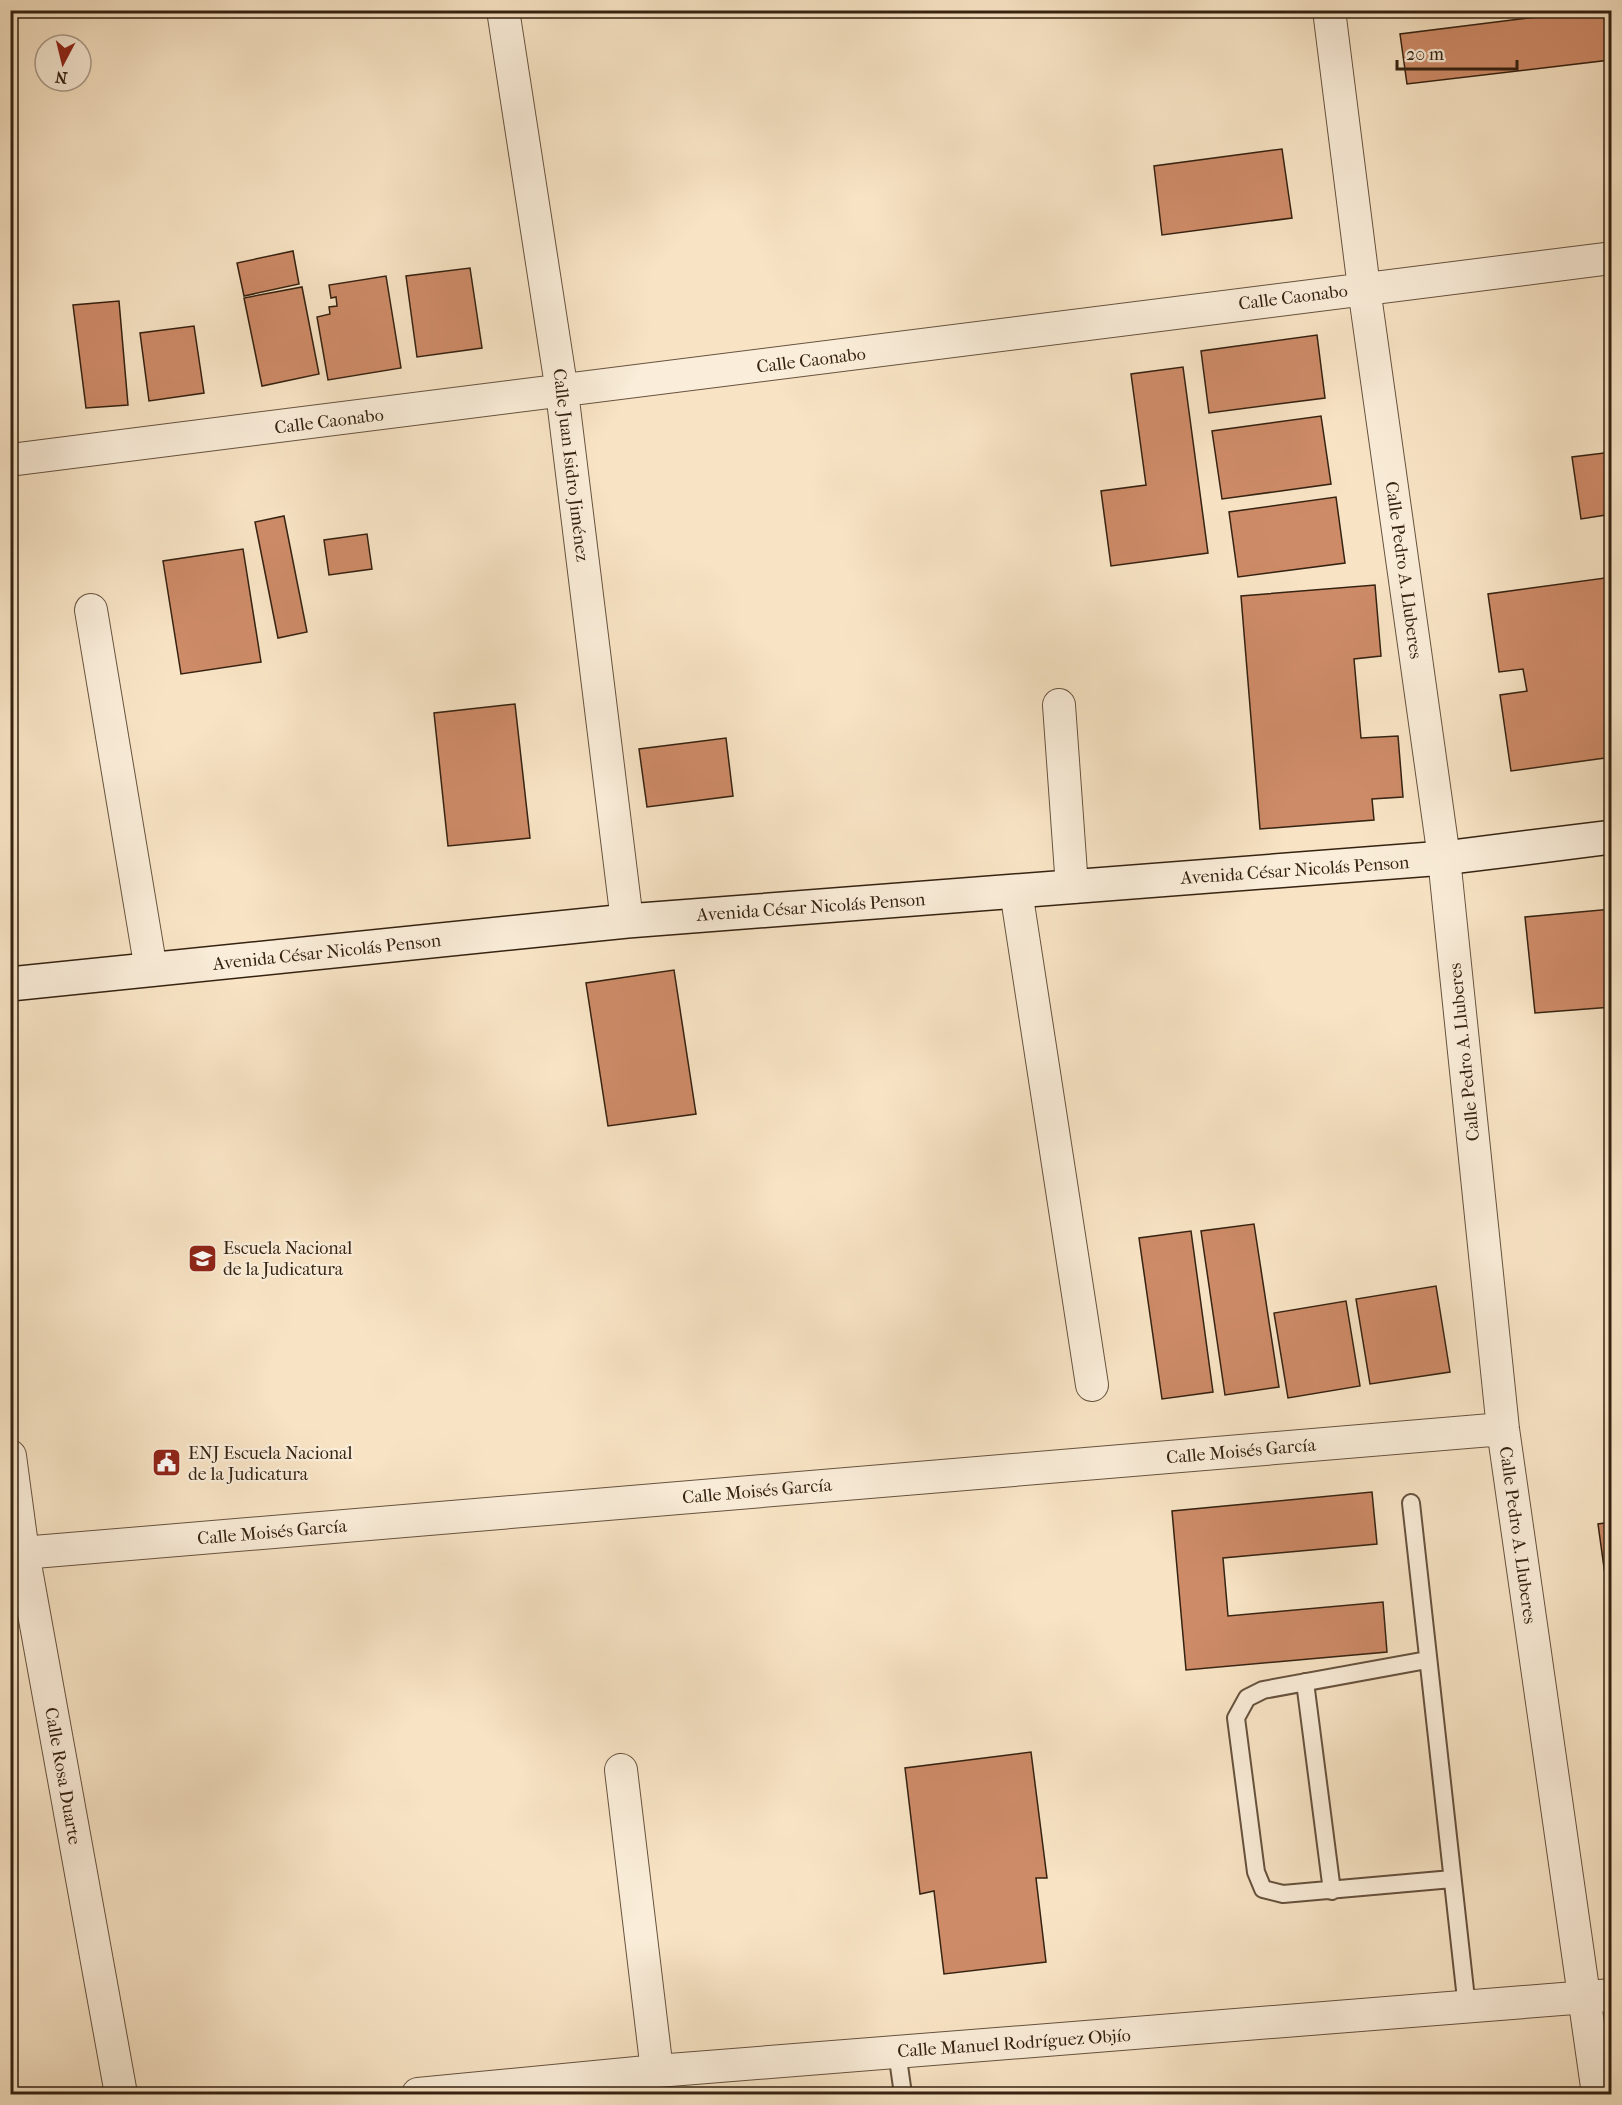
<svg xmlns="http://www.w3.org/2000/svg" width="1622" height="2105" font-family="'IM FELL French Canon',serif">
	<rect width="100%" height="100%" fill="#f8e4c5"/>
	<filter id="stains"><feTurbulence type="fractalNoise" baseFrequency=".00333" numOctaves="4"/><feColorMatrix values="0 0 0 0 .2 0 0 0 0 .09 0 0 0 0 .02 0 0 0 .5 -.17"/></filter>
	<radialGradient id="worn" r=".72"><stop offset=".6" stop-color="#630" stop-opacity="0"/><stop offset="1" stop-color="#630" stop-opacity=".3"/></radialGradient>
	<path fill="#ce8b68" stroke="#352211" stroke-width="1.5" d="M1593,10h11l6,50 -203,24 -7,-50z
		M1282,149l10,69 -130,17 -8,-69z
		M293,251l6,33 -55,12 -7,-33z
		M470,268l12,80 -65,9 -11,-81z
		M386,276l15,92 -73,12 -11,-63 13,-3 -1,-7 8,-1 -1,-9 -5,1 -2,-13z
		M302,287l17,87 -57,12 -18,-88z
		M119,301l9,104 -42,3 -13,-103z
		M194,326l10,67 -55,8 -9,-68z
		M1317,335l8,63 -116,15 -8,-62z
		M1183,367l25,186 -97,13 -10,-75 45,-6 -15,-111z
		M1321,416l10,68 -109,15 -10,-68z
		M1612,452v62l-31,5 -9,-62z
		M1336,497l9,66 -107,14 -9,-65z
		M284,516l23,116 -29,6 -23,-116z
		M367,534l5,35 -43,6 -5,-35z
		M243,549l18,113 -80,12 -18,-113z
		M1612,577v180l-101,14 -11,-76 27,-4 -4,-22 -24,3 -11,-78z
		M1375,585l6,71 -27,3 7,79 37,-2 5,61 -31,2 2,21 -114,9 -19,-233z
		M515,704l15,134 -82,8 -14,-133z
		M726,738l7,58 -86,11 -8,-58z
		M1612,909v98l-77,6 -10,-96z
		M674,970l22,144 -88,12 -22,-143z
		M1254,1224l25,163 -54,8 -24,-164z
		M1191,1231l22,161 -51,7 -23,-161z
		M1436,1286l14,86 -80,12 -14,-85z
		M1346,1301l14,85 -72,12 -14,-85z
		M1372,1492l5,52 -154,14 5,58 155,-14 4,50 -201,18 -14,-159z
		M1612,1522v104l-14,-102z
		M1031,1752l16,126h-11l10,84 -102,12 -10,-83 -14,3 -15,-126z"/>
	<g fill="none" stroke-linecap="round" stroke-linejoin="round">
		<defs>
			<path id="lane" d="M1411,1503l56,505
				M1427,1660l-164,30 -16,8 -11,20 20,154 7,17 20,5 169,-15
				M1305,1682l27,209
				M897,2052l6,42"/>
			<path id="street" d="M503,10l59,382 65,529
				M1329,10l35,278 80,570 59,571 95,665
				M10,460l1602,-202
				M91,610l60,360
				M1059,705l13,182
				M1016,891l76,494
				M10,1456l13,97 98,541
				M10,1554l1493,-125
				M621,1770l36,301
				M418,2094l239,-23 955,-76"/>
			<path id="secondary" d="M10,984l617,-63 817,-63 168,-21"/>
		</defs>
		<use href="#lane" stroke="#66523e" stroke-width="20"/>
		<use href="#street" stroke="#66523e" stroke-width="34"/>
		<use href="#secondary" stroke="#352211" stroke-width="36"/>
		<use href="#lane" stroke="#faedd9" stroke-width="16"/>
		<use href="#street" stroke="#faedd9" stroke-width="32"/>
		<use href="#secondary" stroke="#faedd9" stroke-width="33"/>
	</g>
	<defs>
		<symbol id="school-square" viewBox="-11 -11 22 22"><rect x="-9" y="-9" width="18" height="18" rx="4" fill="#8f2418" stroke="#faedd9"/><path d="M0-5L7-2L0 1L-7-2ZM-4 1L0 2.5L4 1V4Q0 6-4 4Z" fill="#fff"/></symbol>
		<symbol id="civic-square" viewBox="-11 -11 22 22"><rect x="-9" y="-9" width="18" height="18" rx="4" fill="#8f2418" stroke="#faedd9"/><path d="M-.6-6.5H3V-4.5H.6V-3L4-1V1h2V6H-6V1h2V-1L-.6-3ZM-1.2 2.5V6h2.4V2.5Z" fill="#fff"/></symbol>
	</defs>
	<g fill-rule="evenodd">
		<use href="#school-square" x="186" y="1242" width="33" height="33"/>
		<use href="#civic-square" x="150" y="1446" width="33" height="33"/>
	</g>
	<g text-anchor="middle" stroke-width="4.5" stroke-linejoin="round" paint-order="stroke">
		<g font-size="18" fill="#352211" stroke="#faedd9">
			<text transform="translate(1293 297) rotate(-7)" y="6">Calle Caonabo</text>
			<text transform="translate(811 360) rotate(-7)" y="6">Calle Caonabo</text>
			<text transform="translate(329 421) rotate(-7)" y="6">Calle Caonabo</text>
			<text transform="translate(571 465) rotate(83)" y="6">Calle Juan Isidro Jiménez</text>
			<text transform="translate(1404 570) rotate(82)" y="6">Calle Pedro A. Lluberes</text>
			<text transform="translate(1295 870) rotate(-4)" y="6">Avenida César Nicolás Penson</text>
			<text transform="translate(811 907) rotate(-4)" y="6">Avenida César Nicolás Penson</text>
			<text transform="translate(327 952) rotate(-6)" y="6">Avenida César Nicolás Penson</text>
			<text transform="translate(1464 1052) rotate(-96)" y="6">Calle Pedro A. Lluberes</text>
			<text transform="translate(1241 1451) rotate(-5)" y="6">Calle Moisés García</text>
			<text transform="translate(757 1491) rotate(-5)" y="6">Calle Moisés García</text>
			<text transform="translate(272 1532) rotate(-5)" y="6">Calle Moisés García</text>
			<text transform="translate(1518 1535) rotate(82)" y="6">Calle Pedro A. Lluberes</text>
			<text transform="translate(63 1776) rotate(80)" y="6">Calle Rosa Duarte</text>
			<text transform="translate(1014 2043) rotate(-4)" y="6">Calle Manuel Rodríguez Objío</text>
		</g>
		<g font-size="18" fill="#352211" stroke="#faedd9" text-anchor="start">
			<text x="223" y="1254">Escuela Nacional<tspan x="223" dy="21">de la Judicatura</tspan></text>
			<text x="188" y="1459">ENJ Escuela Nacional<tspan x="188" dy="21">de la Judicatura</tspan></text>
		</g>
	</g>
	<rect width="1622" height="2105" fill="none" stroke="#f8e4c5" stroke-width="36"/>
	<rect x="12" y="12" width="1598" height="2081" fill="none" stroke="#352211" stroke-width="3"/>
	<rect x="18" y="18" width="1586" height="2069" fill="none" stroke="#352211" stroke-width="1.5"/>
	<g transform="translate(63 63) rotate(187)"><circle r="28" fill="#faedd9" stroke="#ab9c89" stroke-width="1.5"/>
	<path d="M0-4.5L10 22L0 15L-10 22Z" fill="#8f2418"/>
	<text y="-9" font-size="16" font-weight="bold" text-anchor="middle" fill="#352211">N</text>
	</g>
	<path d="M1397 60v9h120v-9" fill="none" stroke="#352211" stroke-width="3"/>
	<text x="1406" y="60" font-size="18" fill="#352211" stroke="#faedd9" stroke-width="4.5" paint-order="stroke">20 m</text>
	<rect width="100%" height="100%" filter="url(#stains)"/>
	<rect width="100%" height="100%" fill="url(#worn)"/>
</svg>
